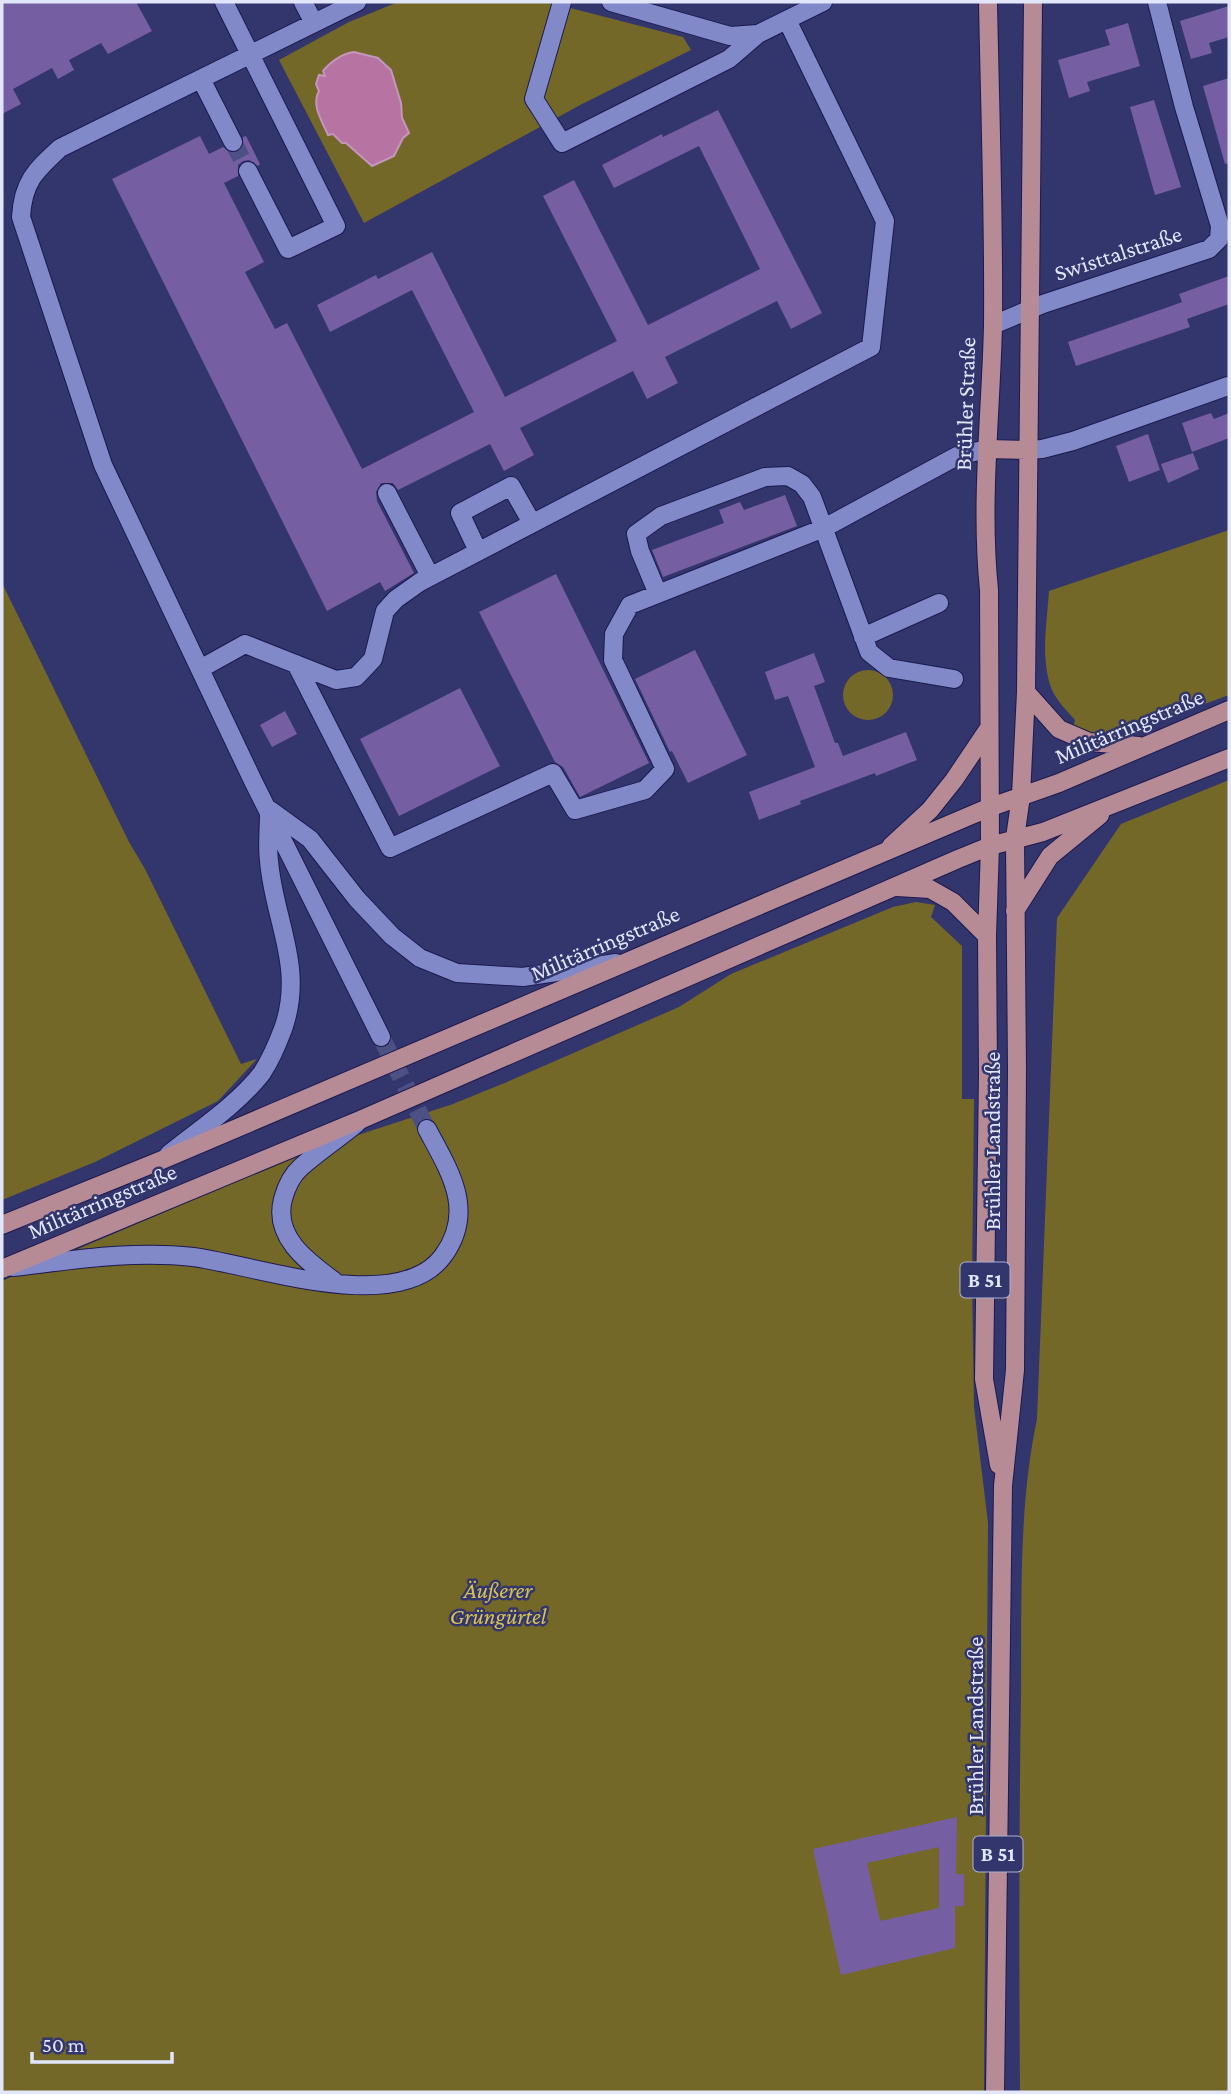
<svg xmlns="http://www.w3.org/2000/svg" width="1231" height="2094" font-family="'Crimson Pro',serif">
	<rect width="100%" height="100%" fill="#33356d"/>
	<path fill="#746829" d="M398,2h149l136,35 8,13 -109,54 -218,119 -85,-163 70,-38z
		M1229,530v165l-60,22 -73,18 -23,-6 2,-9c-8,-9 -18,-19 -23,-30 -12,-30 -5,-68 -3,-99z
		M2,583l127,259 16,27 96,195 16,-5 -39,42 -123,61 -93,38z
		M843 695a25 25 0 1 1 50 0a25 25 0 1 1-50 0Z
		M1229,780v1312h-209c-1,-133 -1,-265 1,-398 1,-92 -3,-185 16,-275l20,-501 64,-94z
		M916,902l19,3 -4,12 31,29v153h12l-2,184 2,124 14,116 -4,569h-982v-811l307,-130 144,-47 54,-22 172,-75 52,-33 162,-67z"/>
	<path fill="#b774a3" stroke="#c496bd" stroke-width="2" d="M354,52l24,6 13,12 10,33 1,15 7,15 -6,5 -9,18 -22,10 -26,-23h-4l-9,-9 -5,1c-6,-14 -17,-30 -9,-44l-3,-7 3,-9 6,1 -2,-5c7,-9 20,-18 31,-19z"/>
	<path fill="#765ea2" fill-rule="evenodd" d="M2,2h134l16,29 -44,23 -7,-11 -32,17 5,10 -16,9 -6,-11 -39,21 8,15 -19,10z
		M1229,6v31l-20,6 3,10 -21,6 -11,-38z
		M1128,23l12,43 -53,16 3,9 -21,7 -11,-38 52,-15 -5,-15z
		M1229,78v85l-4,1 -22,-78z
		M1154,100l27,87 -26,8 -25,-88z
		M718,110l104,203 -31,16 -14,-28 -112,56 13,26 -31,16 -14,-28 -113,57 14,27 -30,16 -14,-27 -92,46 -5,-7h-12l-5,9 1,9 37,72 -29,18 -5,-9 -53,29 -215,-432 88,-43 9,18 14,-7 9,6 7,-1 4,-4v-11l3,-1 14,28 -2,2 -9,-6 -6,1 -5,4v11l-14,7 40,79 -19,10 30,57 12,-6 75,146 112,-57 -62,-122 -82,42 -13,-27 59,-30 2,4 54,-27 73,145 112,-56 -74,-145 31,-16 74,145 112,-56 -61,-123 -85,42 -12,-23 60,-31 1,3z
		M1229,276v28l-42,15 3,8 -114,39 -8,-24 106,-37 8,-3 -3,-8z
		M1211,413l3,6 15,-6v25l-37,14 -10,-29z
		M1148,434l12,36 -31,12 -13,-36z
		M1193,453l6,16 -31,14 -7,-19z
		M785,495l12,31 -134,51 -11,-27 72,-27 -5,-13 21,-8 4,8z
		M556,574l93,189 -69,34 -17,-30 -8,-5 -76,-150z
		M695,650l52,105 -59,28 -16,-32 -2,1 -35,-73z
		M814,653l11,29 -11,4 21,57h3l5,13 63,-24 11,28 -41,16 -1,-3 -75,28 1,3 -42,16 -10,-28 66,-25 -27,-71 -13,4 -10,-28z
		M460,688l40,78 -101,50 -39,-77z
		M285,711l12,23 -25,13 -12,-22z
		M957,1817l-1,57h8v32h-9v42l-114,27 -28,-126zM939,1847v61l-59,13 -13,-58z"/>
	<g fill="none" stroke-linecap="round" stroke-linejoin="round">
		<path stroke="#4d5082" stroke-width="18" stroke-dasharray="18 9" stroke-linecap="butt" d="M233,142l15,29
			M381,1037l46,92"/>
		<defs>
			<path id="minor" d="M224,2l112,224 -48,23 -40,-78
				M303,2l11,21
				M357,2l-297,146c-25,23 -37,34 -39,69l82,248 150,316 128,256
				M562,2l-28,97 28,44 167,-84 29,-25
				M611,2l119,34 28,-2 65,-32
				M201,79l32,63
				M993,325l50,-21 166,-55 10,-10 1,-13 -36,-119 -27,-105
				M1028,450l14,-1 31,-8 155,-55
				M387,493l43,83
				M478,551l-18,-38 51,-27 21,37
				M658,594l-18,-43 -4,-17 25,-18 104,-39 23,-1 14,8 10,13 57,155 20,16 65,11
				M863,637l76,-34
				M296,664l94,184 163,-75 22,37 70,-20 20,-21 -52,-109 1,-26 16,-29 194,-77 133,-72 30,-7
				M200,669l45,-25 91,36 20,-3 17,-18 12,-48 11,-12 24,-17 451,-235 14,-126 -98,-201
				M270,810l40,29 47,60 35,37 28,22 37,15 66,4 93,-14
				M169,1154c31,-25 68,-49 93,-81 9,-14 15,-28 21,-44 22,-62 -9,-108 -14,-168 -2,-16 0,-32 0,-48
				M13,1267c60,-7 120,-17 180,-10 62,8 205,60 250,-1 33,-45 7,-84 -16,-127
				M334,1281c-27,-20 -61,-44 -51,-82 3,-11 9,-24 18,-32 18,-16 38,-29 56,-44"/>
			<path id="major" d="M988,2c2,107 6,215 5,323 -2,88 -13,177 -4,265l1,256 -3,90 1,137 -4,306 15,86
				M987,449l41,1
				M1026,692l33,37 30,13 50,4
				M891,846l39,-36 24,-30 35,-52
				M897,887l33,2 23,13 34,34
				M1015,911l35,-55 50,-41
				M2,1225l160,-65 826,-352 71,-25 170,-73
				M2,1269l358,-149 598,-261 32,-13 53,-14 186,-74
				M995,2092l8,-606 12,-116 2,-301 -2,-231 6,-42 5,-104 7,-690"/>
		</defs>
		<use href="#minor" stroke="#1c1a50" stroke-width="20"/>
		<use href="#major" stroke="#1c1a50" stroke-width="20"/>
		<use href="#minor" stroke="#8289c9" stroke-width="18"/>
		<use href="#major" stroke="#b68b95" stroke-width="18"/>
	</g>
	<g text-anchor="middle" stroke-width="5" stroke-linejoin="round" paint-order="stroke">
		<g fill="#33356d" stroke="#aeb1d0" stroke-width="2">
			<rect x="960.5" y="1262.5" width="49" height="35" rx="5"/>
			<rect x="973.5" y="1836.5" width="49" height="35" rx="5"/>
		</g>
		<g font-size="21" font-weight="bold" fill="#e2e6fb">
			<text x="985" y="1287">B 51</text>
			<text x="998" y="1861">B 51</text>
		</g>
		<g font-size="23" fill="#e2e6fb" stroke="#33356d">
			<text transform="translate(1118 253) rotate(-18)" y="8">Swisttalstraße</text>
			<text transform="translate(965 404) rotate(-88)" y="8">Brühler Straße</text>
			<text transform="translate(1129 726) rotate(-23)" y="8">Militärringstraße</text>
			<text transform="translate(605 943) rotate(-23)" y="8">Militärringstraße</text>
			<text transform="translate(992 1141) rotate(-90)" y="8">Brühler Landstraße</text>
			<text transform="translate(102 1201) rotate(-23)" y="8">Militärringstraße</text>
			<text transform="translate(975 1726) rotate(-90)" y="8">Brühler Landstraße</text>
		</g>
		<g font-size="23" font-style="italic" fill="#d8c351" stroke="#33356d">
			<text x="498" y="1598">Äußerer<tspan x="498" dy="26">Grüngürtel</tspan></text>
		</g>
	</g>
	<rect width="1231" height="2094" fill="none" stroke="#e2e6fb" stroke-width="7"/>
	<path d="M32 2052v10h140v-10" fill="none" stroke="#e2e6fb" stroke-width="3.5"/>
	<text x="42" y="2052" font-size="21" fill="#e2e6fb" stroke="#33356d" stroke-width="5" paint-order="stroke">50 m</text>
</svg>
